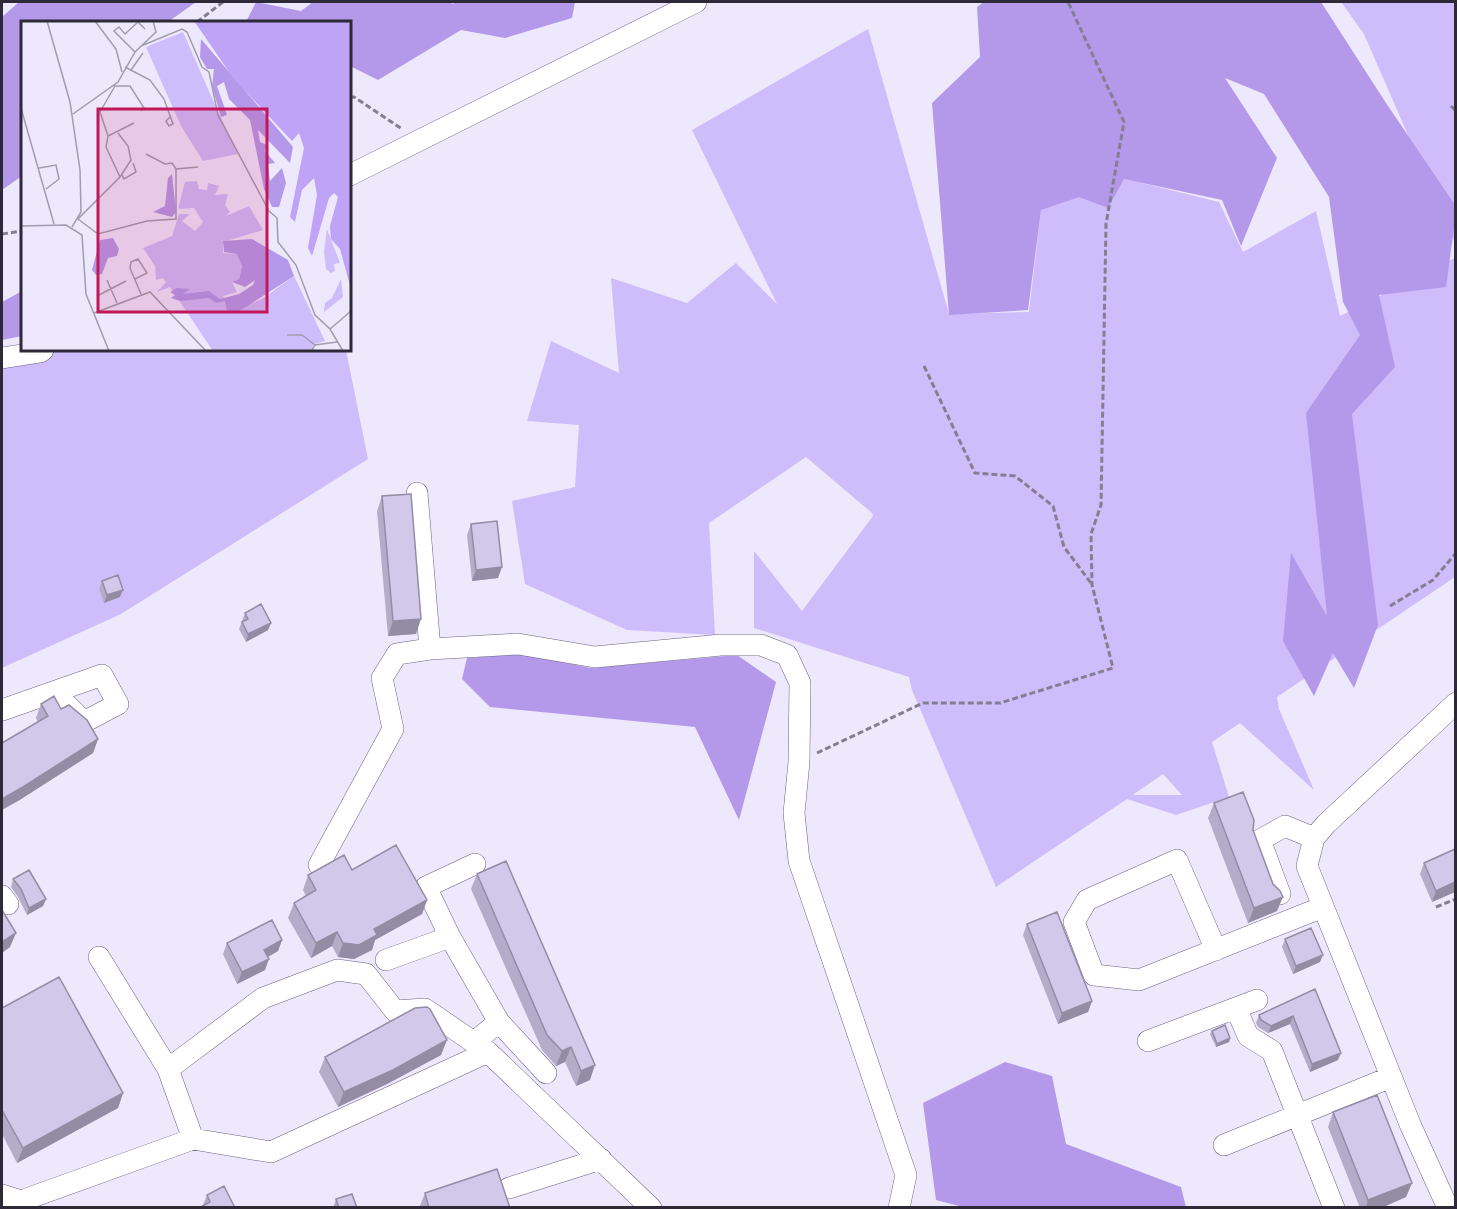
<svg xmlns="http://www.w3.org/2000/svg" width="1457" height="1209" font-family="Commissioner,sans-serif">
	<rect width="100%" height="100%" fill="#eee8fd"/>
	<path fill="#cfbcfb" fill-rule="evenodd" d="M1341,2h114v241l-91,-209z
		M868,29l81,285 80,-2 12,-103 77,-32 101,25 24,50 73,-41 24,105 115,-58v319l-178,120 2,12 35,81 -74,-67 -28,19 17,55 -53,18 -49,-16 -131,88 -84,-197 -3,-13 -155,-49v-77l48,60 71,-95 -1,-3 -66,-56 -97,66 6,112 -88,-5 -102,-46 -13,-83 63,-14 4,-62 -52,-4 24,-80 68,32 -8,-95 76,25 49,-40 41,41 -85,-174zM1163,774l19,21h-48v-1z
		M57,350h289l22,109 -247,155 -119,54v-301l37,-7z"/>
	<path fill="#b499ea" d="M19,2h177l-28,20h-146v154l-20,14v-173z
		M256,2l45,9 12,-9h138l1,2 5,-2h118l-3,16 -67,20 -44,-8 -83,50 -28,-14v-44h-104z
		M984,2h337l65,101 69,102v16l-9,66 -67,8 16,72 -43,47 26,211 -24,63 -21,-35 -19,43 -31,-55 8,-88 36,63 -21,-203 54,-78 -17,-33 -14,-105 -65,-103 -39,-16 52,80 -36,88 -19,-46 -98,-21 -16,29 -29,-11 -38,13 -13,100 -79,5 -17,-212 48,-46 -3,-50z
		M22,291v45l-20,4v-38z
		M522,654l69,14 146,-13 39,27 -37,138 -44,-93 -205,-20 -28,-28 5,-21z
		M1005,1062l47,14 14,68 115,43 5,20 -219,1 -31,-8 -13,-97z"/>
	<g fill="none" stroke-linecap="round" stroke-linejoin="round">
		<defs>
			<path id="minor" d="M350,175l346,-173
				M2,358l38,-6 3,-2
				M417,493l13,156 88,-5 77,13 126,-12h40l26,10 13,28 -1,79 -5,51 5,48 107,314 -7,33
				M2,710l100,-35 16,29 -34,18 -30,-30
				M319,865l74,-136 -11,-51 15,-24 33,-5
				M1280,894l-20,-54 25,-14 29,12
				M2,896l6,8
				M450,937l-24,-50 49,-23
				M1216,950l-39,-90 -90,40 -13,22 20,53 45,5 184,-73
				M99,957l69,112 25,70
				M386,960l64,-23 49,85 -25,20
				M1236,1008l12,28 24,15 62,157
				M499,1022l47,51
				M1148,1041l109,-41
				M168,1069l95,-71 74,-28 29,4 29,37 30,-2 63,43 163,156
				M1224,1145l167,-68
				M509,1188l92,-29
				M2,1195l19,6 172,-62 78,13 217,-100
				M1448,1208l-38,-84 -103,-258 7,-28 12,-14 130,-121"/>
		</defs>
		<use href="#minor" stroke="#6b6281" stroke-width="22"/>
		<path stroke="#847f90" stroke-width="3" stroke-dasharray="6 3" stroke-linecap="butt" d="M197,22l26,-20
			M350,97h4l48,32
			M1451,106l5,5
			M2,234l20,-3
			M924,366l51,107 40,3 38,30 11,41 27,36
			M1390,606l43,-26 23,-27
			M817,753l106,-50h77l113,-35 -21,-83 -1,-51 10,-29 5,-281 18,-102 -56,-120
			M1436,907l20,-8"/>
		<use href="#minor" stroke="#fff" stroke-width="21"/>
	</g>
	<path fill="#b5acc9" d="M382,496l34,138 -28,2 -11,-125z
		M471,524l27,54 -26,3 -5,-46z
		M102,581l18,16 -16,6 -5,-14z
		M245,613l26,10 -3,7 -22,12 -7,-13z
		M41,704l20,5 37,30 -5,14 -75,48 20,-79 -2,-4z
		M1214,803l39,27 24,81 -29,12 -40,-105z
		M1455,849v43l-23,10 -12,-28 4,-11z
		M352,870l75,30 -5,14 -47,26 -3,10 -18,9 -16,-2 -6,-11 -21,12 -23,-40 6,-15 12,-7 -3,-6 5,-15z
		M477,874l113,206 -14,6 -11,-24 -9,4 -14,-16 -71,-161z
		M13,879l33,20 -3,7 -16,9 -9,-18 -7,-10z
		M1027,924l65,77 -4,11 -30,12 -35,-89z
		M1285,939l35,23 -27,12 -11,-27z
		M282,940l-4,11 -10,6 -3,13 -28,14 -14,-30 4,-11z
		M1315,989l23,71 -28,12 -20,-48 -22,9 -10,-6 -2,-4 3,-8z
		M2,1008l121,85 -5,15 -101,55 -15,-29z
		M1212,1031l18,7 -1,4 -13,5 -6,-13z
		M441,1055l-54,29 -49,23 -19,-35 6,-15z
		M1333,1112l79,71 -6,14 -25,11h-21l-32,-81z
		M425,1193l85,15h-91z
		M207,1195l28,13 -32,-3z
		M336,1199l21,9h-24z"/>
	<path fill="#938ca4" d="M502,567l-4,11 -26,3 4,-11z
		M123,590l-3,7 -16,6 3,-8z
		M421,619l-5,15 -28,2 5,-15z
		M271,623l-3,7 -22,12 2,-8z
		M98,739l-5,14 -75,48 -16,9v-11z
		M1455,882v10l-23,10 4,-11z
		M1283,897l-6,14 -29,12 6,-15z
		M46,899l-3,7 -16,9 2,-7z
		M427,900l-5,14 -47,26 -3,10 -18,9 -16,-2 5,-14 31,-14z
		M337,932l-5,14 -21,12 5,-15z
		M16,933l-6,14 -8,6v-11z
		M282,940l-4,11 -18,10 4,-11z
		M1323,955l-3,7 -27,12 3,-8z
		M269,959l-4,11 -28,14 5,-12z
		M1092,1001l-4,11 -30,12 4,-11z
		M1293,1016l-3,8 -22,9 3,-7z
		M1230,1038l-1,4 -13,5 1,-3z
		M447,1040l-6,15 -54,29 -49,23 6,-15z
		M571,1047l-6,15 -9,4 6,-15z
		M1341,1053l-3,7 -28,12 2,-8z
		M595,1065l-5,15 -14,6 5,-15z
		M123,1093l-5,15 -101,55 6,-15z
		M1412,1183l-6,14 -25,11h-15l2,-8z"/>
	<path fill="#d2c8ea" stroke="#938ca4" stroke-width="1.5" d="M411,494l10,125 -28,2 -11,-125z
		M497,521l5,46 -26,3 -5,-46z
		M118,575l5,15 -16,5 -5,-14z
		M261,604l10,19 -23,11 -6,-12 6,-3 -3,-6z
		M54,696l7,13 8,-4 18,15 11,19 -75,48 -21,12v-56l46,-27 -7,-12z
		M1243,792l11,28 -1,10 20,54 7,7 3,6 -29,11 -40,-105z
		M396,845l31,55 -53,29 3,6 -18,10 -16,-2 -6,-11 -21,11 -22,-40 22,-13 -8,-15 36,-20 8,15z
		M1455,849v33l-19,9 -12,-28z
		M506,861l89,204 -14,6 -10,-24 -9,4 -15,-16 -70,-161z
		M29,870l17,29 -17,9 -8,-19 -8,-10z
		M2,910l14,23 -14,9z
		M1057,912l35,89 -30,12 -35,-89z
		M272,920l10,20 -18,10 5,9 -27,13 -15,-29z
		M1311,928l12,27 -27,11 -11,-27z
		M59,977l64,116 -100,55 -21,-38v-102z
		M1315,989l26,64 -29,11 -19,-48 -22,10 -10,-6 -2,-5z
		M427,1007l3,2 17,31 -54,30 -49,22 -19,-35 90,-49z
		M1225,1025l5,13 -13,6 -5,-13z
		M1377,1095l35,88 -44,17 -35,-88z
		M497,1169l13,39h-81l-4,-15z
		M224,1186l11,22h-36l11,-6 -3,-7z
		M352,1194l5,14h-18l-3,-9z"/>
	<g transform="translate(21 21)">
		<rect width="330" height="330" fill="#eee8fd"/>
		<path d="M162,11l32,73 23,49 -35,7 -22,-35 -35,-79zM176,160l2,8 8,1 1,-7 11,3 -4,9 13,-1 -3,11 5,7 -4,4 23,-10 14,24 -40,12v11l15,1 4,11 -3,14 -7,3 5,10 -14,4 8,16 31,-13 32,-23 31,65 -11,3 -4,7h-97l-43,-64 -13,5 9,-10 -3,-4 -7,2 -1,-14 -12,-18 29,-12 7,-22h11l-8,7 13,10 8,-9 -9,-14 -16,1 7,-27zM306,208l13,34 -6,1 1,7 -4,2 -5,-4 -2,-17zM320,258l2,18 -19,15 1,-9 7,-5z" fill="#cfbcfb"/>
		<path d="M180,18l92,108 -3,16 -32,-33 2,12 7,3 -2,6 10,12 -7,1 2,17 12,-13 4,15 -7,24h-7l-8,-18 -14,-69 -21,-21 -5,-17 -7,4 10,29 -6,2 -9,-31 2,-17h-7l-7,-12zM151,153l4,38 -4,5 -19,-5 12,-6 3,-28zM92,217l6,11 -2,7 -9,2 -6,16 -6,1 -4,-5 8,-30zM231,218l36,21 6,16 -56,36 -11,-1 -2,-10 -9,2 -7,-5 -29,3 -9,-3 4,-3 -5,-3 7,-4 13,1 -7,5 26,-3 11,8 19,-5 14,-9 2,-5 -10,7 -13,-5 7,-3 3,-13 -5,-12 -13,-2 -1,-11z" fill="#b499ea"/>
		<path d="M173,0h157v268l-11,-40 -9,-10 -1,-13 8,-29 -4,-4 -5,5 -17,58 -4,-8 9,-53 -3,-17 -12,12 -7,32 -5,-5 14,-69 -5,-15 -7,8 -58,-62z" fill="#bea3f6"/>
		<path fill="none" stroke="#a19cad" stroke-width="1.5" d="M26,0l23,81 10,68 1,42 -9,15M74,0l21,28 6,23M120,25l41,-17 5,3 15,35 7,5 9,43 51,96 8,7 1,24 18,23 19,50 15,14 13,22M114,31l-21,-21 5,-4 6,7 13,-12 7,7M104,46l25,13 14,19 9,25 -4,2 -3,-5 4,-4M110,49l12,-17M93,65h16l14,22 -3,3M94,65l-15,26 8,24 -2,11 14,30M0,87l33,116M52,93l45,-32 17,-30 21,-20 -3,-11M97,112l10,13 3,14 -11,17 -42,42 20,15 49,-13 29,-2v-50l22,-2M87,115l26,-13M125,133l19,10 7,-1 4,6M18,147l17,-3 3,14 -13,10M101,154l2,4 12,-7 -3,-9M0,205l45,-1 16,10 4,59 23,57M114,258l12,-6 -9,-14 -7,3 -1,6 11,26M86,259l10,23M76,275l29,-15M73,292l56,-21 56,59M309,308l21,-18M266,314h15l13,10M290,330l4,-6 22,-3"/>
		<path fill="#c2185b" fill-opacity="0.15" stroke="#c2185b" stroke-width="3" d="M77,88h169v203h-169z"/>
		<rect width="330" height="330" fill="none" stroke="#2d2936" stroke-width="3"/>
	</g>
	<rect width="1457" height="1209" fill="none" stroke="#2d2936" stroke-width="6"/>
</svg>
